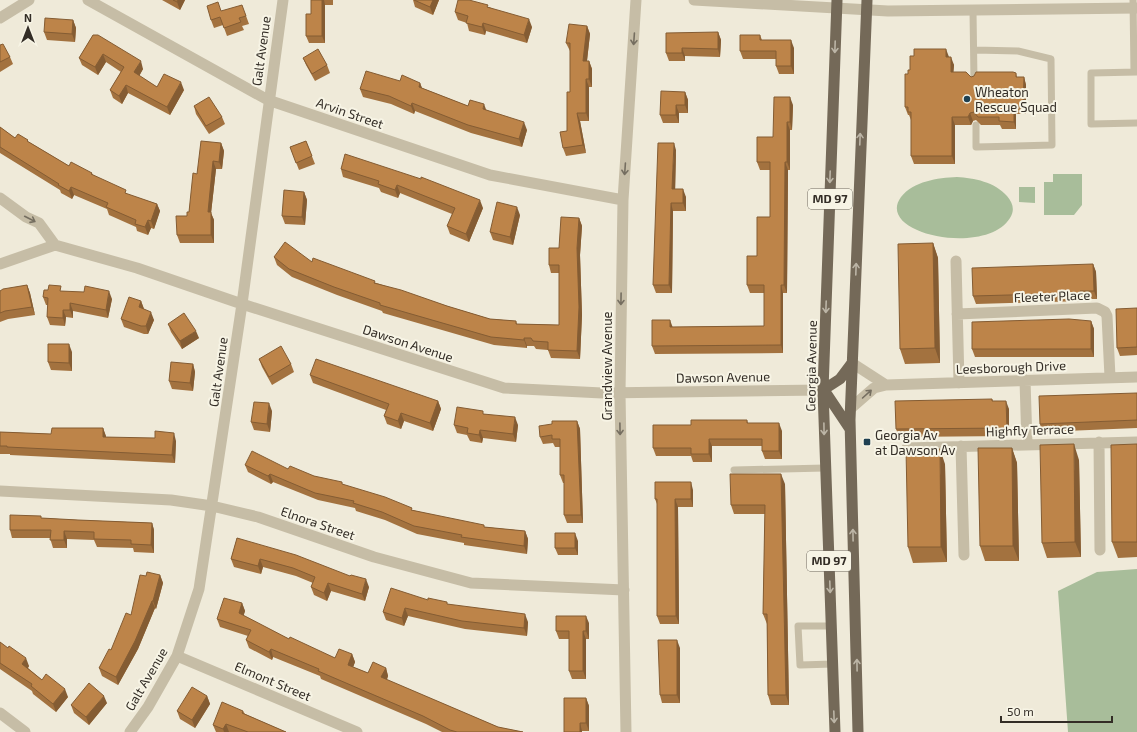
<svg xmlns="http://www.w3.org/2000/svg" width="1137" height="732" font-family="'Exo 2',sans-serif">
	<rect width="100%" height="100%" fill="#efead9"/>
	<path fill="#a8bd9a" d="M1053,174h29v31l-8,10h-30v-33h9z
		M957,177c17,1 38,5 50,19 6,7 8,14 3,22 -24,39 -136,16 -109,-21 13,-16 36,-19 56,-20z
		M1019,187h16v16l-16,-1z
		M1137,569v163h-69l-10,-141 39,-19z"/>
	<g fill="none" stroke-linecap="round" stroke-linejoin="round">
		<path stroke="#c6bda6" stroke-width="7" d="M1133,0l1,72
			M973,11l1,69
			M975,50l43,1 33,8 1,86 -76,2v-22
			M1137,72l-46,1v51l46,-1
			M734,470l91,-2
			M831,626h-33l2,39 33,-1"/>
		<path stroke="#c6bda6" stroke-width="11" d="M88,0l180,100 222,75 133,25
			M0,18l29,-18
			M0,198l26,19 13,6 16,22
			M956,261l3,122
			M0,264l55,-19 82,23 105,36 262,84 98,5 221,-3
			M957,314l140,-6 8,4 2,4 3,61
			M852,363l34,22
			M1025,380l2,64
			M851,408l23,-20 12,-3 251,-8
			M1099,442l1,108
			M961,446l3,109
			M907,448l230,-6
			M0,491l171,9 41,6 46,11 116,40 97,26 153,7
			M177,656l180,76
			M0,713l25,19
			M130,732l18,-25 29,-51 22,-67 43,-285 41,-304
			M626,732l-6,-339 3,-193 13,-200"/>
		<path stroke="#c6bda6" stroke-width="11" d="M694,0l194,11 249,-3"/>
		<path stroke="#746958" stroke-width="11" d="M823,390l17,-11 12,-16
			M824,390l26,39
			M835,732l-12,-342 14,-390
			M858,732l-8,-312 17,-420"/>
	</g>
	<path fill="#a3723f" d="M162,0h23l-5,10z
		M311,0h22v5h-8v38h-16l-3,-7 5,-22z
		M412,0h27l-6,15 -18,-8 -2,-7z
		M489,7l43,20 -5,16 -41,-12 -1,4 -16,-4 -2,-8 -9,-3 -3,-8z
		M222,11l23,2 4,11 -7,2 2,4 -17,6 -4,-11 -9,3 -3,-8z
		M73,20l3,8 -1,14 -28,-2 -3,-8z
		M587,26l3,8 -3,27h2l3,8v18h-3v34h-9l6,32 -20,3 -3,-8 4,-17 3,-39v-41l-4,-8z
		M718,32l3,8 -1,17 -35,-1v5h-16l-3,-8z
		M93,35l50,34 -4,7 18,11 27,3 -14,25 -42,-22 -6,11 -9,-6 -3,-8 11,-18 -15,-10 -8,13 -16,-10 -3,-7z
		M760,35l2,5 32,8v26h-15l-3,-8v-7h-33l-3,-8z
		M0,45l10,12 3,7 -13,8z
		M949,57l5,8 -1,7 18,5 45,-4 1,4h7l2,8v29h-10v15h-14l-2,-4h-19l-5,-5 -3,1 -2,4h-16v39h-41l-3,-8v-36l-2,-5h-1l-3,-8 3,-33z
		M303,58l24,7 3,8 -15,8 -9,-16z
		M400,81l20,2 2,5 46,18 19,4 40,20 -5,17 -51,-14 -56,-22 -1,3 -23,-10 -28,-7 -3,-8z
		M685,92l3,8v13h-9v10h-16l-3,-8z
		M793,105l-1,25h-2v40h-2l-1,123h-4v60l-128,1 -3,-8 20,-19 92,-1v-33h-14l-3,-8 23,-68v-47h-10l-3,-8 16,-25z
		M194,106l28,11 3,7 -16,10 -13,-20z
		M0,127l15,11 14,4 40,24 23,7 1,2 34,19 30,10 3,7 -6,18 -3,-1 -3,7 -11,-4 -1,-4 -27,-12 -2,-6 -33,-14 -2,4 -11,-6 -1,-3 -60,-37z
		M306,141l9,23 -16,6 -9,-23z
		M221,143l3,8 -2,18h-6l-5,44 3,7v23h-34l-3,-8 12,-23 8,-38z
		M676,150l-1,39 11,8v14h-13l-1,82h-16l-3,-8z
		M341,169l142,39 -14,34 -19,-8 -3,-8 5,-12 -52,-21 -2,5 -17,-6 -2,-4 -36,-11z
		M304,192l3,8 -2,25 -20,-1 -3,-8z
		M520,215l-7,30 -20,-5 -3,-8z
		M579,218l3,8 -2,29 2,60 -2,44 -29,-1 -3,-8 -12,-1 -2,-3h-7v2l-33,-3 -111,-32 -1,-2 -45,-16 -45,-18 -15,-12 -3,-8 38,5 135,44 43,13 26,2 1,3 42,1v-52h-8l-2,-8 10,-17z
		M933,243l5,15 2,105 -35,1 -5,-15z
		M1093,264l3,8 1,27h-14v2l-107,3 -3,-8z
		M27,285l3,8 5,22 -27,4 -8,3v-31z
		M62,291l50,8 -4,19 -35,-7v7l-7,-1 -1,9 -15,-1 -3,-8 1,-12h-2l-3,-8z
		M141,301l3,8 10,11 -6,14h-4l-20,-7 -3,-8z
		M1137,308v47l-17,1 -3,-8z
		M1091,321l3,8v28h-119l-3,-8z
		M168,324l31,14 -17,11 -11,-17z
		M72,352v19l-21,-1 -3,-8z
		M259,359l32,5 3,8 -22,13 -10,-18z
		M193,364l2,8 -2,19 -21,-2 -3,-8z
		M310,375l128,26 3,8 -8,22 -29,-10 -3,8 -14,-5 -3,-8 2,-6 -73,-27z
		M1137,393v35l-95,4 -2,-8z
		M992,399l1,2 16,8v27l-110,1 -3,-8z
		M272,411l-2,21 -16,-2 -3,-8z
		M484,414l34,11 -2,17 -33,-4 -1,5 -12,-2 -3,-6 -10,-2 -3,-8z
		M747,420l1,3 34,8v28h-17l-3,-8v-5h-50v16h-19l-2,-6h-35l-3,-8 38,-23z
		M577,421l3,8 3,94h-16l-3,-8v-32h-1l-3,-8v-28h-5l-2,-4 -10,1 -3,-7z
		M103,428l3,9 70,4 -1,22 -165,-8v-1h-10v-22l51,2z
		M1137,444v113l-19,1 -6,-16z
		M1012,448l5,15 2,98h-34l-5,-15z
		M1079,460l2,97 -34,1 -5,-15z
		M945,464l2,98 -34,1 -5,-16z
		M245,465l43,4 26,7 29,9 69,25 73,17 40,4 3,8 -1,15 -63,-9v-2l-47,-9 -32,-14 -29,-9 -1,-3 -37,-8 -45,-18 -2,2 -23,-12z
		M785,484l4,221h-18l-3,-10 -1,-71 -4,-10 2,-100h-31l-3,-9z
		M693,490v17h-15l1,117h-19l-3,-8v-112l-2,-5z
		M41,518l37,2 74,3 2,7v23l-20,-1 -1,-4 -36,-1 -3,-7 -27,-1v9h-14l-3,-10h-38l-2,-8z
		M237,538l132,49 -4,14 -34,-10 -4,10 -13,-6 -3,-8 2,-4 -17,-7 -33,-9 -2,7 -27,-7 -3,-8z
		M578,541v14h-20l-3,-7z
		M160,575l3,8 -7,26 -1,-1 -17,41 -20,36 -16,-9 -3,-8 12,-18 20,-35 15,-39z
		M428,600l100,22 -1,14 -62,-7 -57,-13 -4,10 -18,-6 -3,-8z
		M242,603l3,8 -2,5 46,23 46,19 17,-4 3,8 -2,5 15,6 18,-5 2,8 -1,4 111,47 25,5h-81l-16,-8 -105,-45 -1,-3 -47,-19 -1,3 -23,-12 -3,-8 2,-4 -28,-9 -3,-8z
		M589,623v16h-3v40h-14l-3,-8v-32h-10l-3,-8z
		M0,642l29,24 -1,2 14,12 26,17 -12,15 -23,-18 -1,-3 -32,-22z
		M680,648v55h-18l-2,-8z
		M207,696l3,8 -15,24 -15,-9 -3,-8z
		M586,698l3,8v25h-7v1h-18z
		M107,703l-18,22 -15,-12 -3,-8z
		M243,711l2,3 41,18h-70l-3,-7z"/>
	<path fill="#845c33" d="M178,0h7l-5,10 -3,-8z
		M322,0h2l1,5v38l-3,-7z
		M433,0h6l-6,15 -3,-8z
		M529,19l3,8 -5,16 -3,-8z
		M73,20l3,8 -1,14 -3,-8z
		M483,23l3,8 -1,4 -3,-8z
		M587,26l3,8 -4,35 -3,-8z
		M718,32l3,8 -1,17 -2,-8z
		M791,40l3,8v26l-3,-8z
		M682,48l3,8v5l-3,-8z
		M946,49l3,8h-3z
		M103,54l3,8 -8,13 -3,-8z
		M951,57l3,8 -1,15 -2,-8z
		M141,61l2,8 -6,11 -3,-8z
		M589,61l3,8v18l-3,-8z
		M1024,77l2,8v29l-3,-8z
		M586,79l3,8v34l-3,-8z
		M181,82l3,8 -14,25 -3,-8z
		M420,83l3,8 -4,-4z
		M126,85l2,8 -6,11 -3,-8z
		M685,92l3,8v13l-3,-8z
		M790,97l3,8 -1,25 -2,-8z
		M412,103l3,8 -1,3 -3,-8z
		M484,104l3,8 -4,-3z
		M676,105l3,8v10l-3,-8z
		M1014,106l2,8v15l-2,-7z
		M577,113l3,8 6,32 -3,-8z
		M970,113l3,8 -2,4 -3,-8z
		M952,117l3,8v39l-3,-8z
		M524,122l3,8 -5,17 -3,-8z
		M787,122l3,8v40l-3,-8z
		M221,143l3,8 -2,18 -3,-7z
		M674,143l2,7 -1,47 -3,-8z
		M213,161l3,8 -5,44 3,7v23l-3,-8 -3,-23z
		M785,162l3,8 -1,123 -3,-8z
		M397,185l3,8 -2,5 -3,-8z
		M71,187l3,8 -2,4 -3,-8z
		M683,189l3,8v14l-3,-8z
		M304,192l3,8 -2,25 -3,-8z
		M480,200l3,8 -14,34 -3,-8z
		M671,203l2,8 -1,82 -3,-8z
		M157,204l3,7 -6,18 -3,-8z
		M517,207l3,8 -7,30 -3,-8z
		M579,218l3,8 -2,29 2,60 -2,44 -3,-8v-103z
		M148,220l3,8 -3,7 -3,-8z
		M933,243l5,15 2,105 -5,-15z
		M1093,264l3,8 1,27 -3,-8z
		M27,285l3,8 5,22 -3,-8z
		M781,285l2,8v60l-2,-8z
		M109,291l3,8 -4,19 -2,-8z
		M1080,291l3,8v2l-3,-8z
		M141,301l3,8 -5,-2z
		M70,303l3,8v7l-3,-8z
		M63,310l3,7 -1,9 -2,-8z
		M151,312l3,8 -6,14 -2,-8z
		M670,320l3,8 -3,-1z
		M1091,321l3,8v28l-3,-8z
		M196,331l3,7 -17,11 -2,-8z
		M524,338l3,8v2l-3,-8z
		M69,344l3,8v19l-3,-8z
		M193,364l2,8 -2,19 -3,-8z
		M438,401l3,8 -8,22 -3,-8z
		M1006,401l3,8v27l-2,-8z
		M269,403l3,8 -2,21 -3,-8z
		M401,413l3,8 -3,8 -3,-8z
		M515,417l3,8 -2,17 -3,-8z
		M577,421l3,8 3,94 -2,-8z
		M779,423l3,8v28l-3,-8z
		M103,428l3,8v9l-3,-8z
		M480,430l3,8 -1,5 -3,-8z
		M174,433l2,8 -1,22 -3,-8z
		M709,439l3,7v16l-3,-8z
		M1074,444l5,16 2,97 -6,-15z
		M1012,448l5,15 2,98 -6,-15z
		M940,449l5,15 2,98 -6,-15z
		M270,474l3,8 -2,2 -3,-8z
		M781,474l4,10 4,221 -3,-10z
		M691,482l2,8v17l-2,-8z
		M675,499l3,8 1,117 -3,-8z
		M152,523l2,7v23l-3,-8z
		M64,531l3,8v9l-3,-8z
		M525,531l3,8 -1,15 -3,-8z
		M575,533l3,8v14l-3,-7z
		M260,559l3,8 -2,7 -3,-8z
		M160,575l3,8 -7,26 -3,-8z
		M366,579l3,8 -4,14 -3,-7z
		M328,583l3,8 -4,10 -3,-8z
		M152,601l3,7 -17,41 -20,36 -2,-8z
		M242,603l3,8 -3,10 -3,-8z
		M405,608l3,8 -4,10 -2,-8z
		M525,614l3,8 -1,14 -3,-8z
		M586,616l3,7v16l-3,-8z
		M583,631l3,8v40l-3,-8z
		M677,640l3,8v55l-3,-8z
		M271,649l2,8 -1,3 -3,-8z
		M352,654l3,8 -4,11 -3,-8z
		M26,658l3,8 -4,6 -3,-8z
		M386,668l2,8 -4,9 -3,-8z
		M65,689l3,8 -12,15 -3,-8z
		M104,696l3,7 -18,22 -3,-8z
		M207,696l3,8 -15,24 -3,-8z
		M586,698l3,8v25l-3,-8z
		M580,723l2,8v1h-2z
		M226,724l3,8h-5l-1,-3z"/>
	<path fill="#bd8449" stroke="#845c33" d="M173,0h5l-1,2z
		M311,0h11v36h-16v-22h5z
		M414,0h19l-3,7z
		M458,0h11l19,5 -1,2 42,12 -5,16 -41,-12 -1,4 -16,-4 2,-7 -13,-4z
		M218,2l3,9 21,-6 4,11 -7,2 2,4 -17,6 -4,-11 -9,3 -4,-14z
		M45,18l28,2 -1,14 -28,-2z
		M569,24l18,2 -4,35h6v18h-3v34h-9l6,32 -20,3 -3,-16 7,-1v-39h3v-49h-4z
		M718,32v17l-36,-1v5h-16v-20z
		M93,35h5l43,26 -7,11 23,15 7,-13 17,8 -14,25 -41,-22 -7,11 -9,-6 14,-23 -21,-13 -8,13 -16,-9z
		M740,35h20v5h31v26h-15v-15h-36z
		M3,44l7,13 -10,5v-17z
		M318,49l9,16 -15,9 -9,-16z
		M914,49h32v8h5v15h15l5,5 3,-1 2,-4h37l3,1v4h8l-1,29h-9v16l-15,-1v-4h-21l-4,-5 -4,1 -2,4h-16v39h-41v-44h-3v-5h-3v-33h3v-4h2v-14h4z
		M366,71l34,10 2,-6 18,8 -1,4 49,19 2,-6 14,4 -1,5 41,13 -5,17 -51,-14 -56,-22 -1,3 -22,-10 -29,-7z
		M661,91l24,1v13h-9v10h-16z
		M209,97l13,20 -16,9 -12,-20z
		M774,97h16v25h-3v40h-2l-1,123h-3v60l-129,1v-26h18v7l94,-1v-41h-17v-29h10v-39h13v-55h-13v-25h16z
		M0,127l15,11 3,-4 10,6 -1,1 42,25 2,-4 21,11 -1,1 35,16 -1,3 32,11 -6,17 -3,-1 -3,7 -10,-3 1,-4 -30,-13 2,-4 -37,-16 -2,4 -11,-6 1,-1 -59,-37z
		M201,141l20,2 -2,19 -6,-1 -5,51h3v23h-34l-1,-19h11v-4h2l4,-39 4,1z
		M306,141l6,15 -16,7 -6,-16z
		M658,143h16l-2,46h11v14h-12l-2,82h-16z
		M345,154l76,25v-2l59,23 -14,34 -19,-8 8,-18 -58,-23 -2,5 -17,-6 1,-3 -38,-12z
		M284,190l20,2 -2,25 -20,-1z
		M497,202l20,5 -7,30 -20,-5z
		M561,217l18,1 -2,30 2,59 -2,44 -29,-1v-8l-15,-1 -2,-3h-7v2l-33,-3 -111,-32v-2l-46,-16 -45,-18 -15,-12 11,-15 27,20 1,-4 62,23 -1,2 27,7 46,16 43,13 26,2v3l43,1v-60h-10v-17h10z
		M933,243l2,105 -35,1 -2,-105z
		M1093,264l1,27h-14v2l-107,3 -1,-28z
		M27,285l5,22 -27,4 -5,2v-22l3,-2z
		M49,285l12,1 -1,5 24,1 1,-6 24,5 -3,19 -36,-7v7h-7v8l-16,-1 1,-19 -5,-1 1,-7h4z
		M129,297l12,4 -2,6 12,5 -5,14h-5l-20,-7z
		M1137,308v39l-20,1 -1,-39z
		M184,313l12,18 -16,10 -12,-17z
		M1069,319l22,2v28h-119v-27z
		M48,344h21v19l-21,-1z
		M281,346l10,18 -22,13 -10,-18z
		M316,359l122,42 -8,22 -29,-10 -3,8 -14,-5 5,-12 -79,-29z
		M171,362l22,2 -3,19 -21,-2z
		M1137,393v27l-97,4 -1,-28z
		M992,399v2h14l1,27 -111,1 -1,-28z
		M254,402l15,1 -2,21 -16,-2z
		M457,407l26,4v3l32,3 -2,17 -33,-4 -1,5 -12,-2 1,-5 -14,-3z
		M691,420h56v3h32v28h-17v-12h-53v15h-18v-6h-38v-23h38z
		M552,421h25l4,94h-17v-40h-4v-36h-8v-4l-12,2 -1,-11 13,-2z
		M52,428h51v9l52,1v-7l19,2 -2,22 -165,-8v-1h-7v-14l51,2z
		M1074,444l1,98 -33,1 -2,-98z
		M1137,444v98h-25l-1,-97z
		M978,448h34l1,98h-33z
		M906,449h34l1,98h-33z
		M252,451l36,18 2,-3 24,10 28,6v2l43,13 27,11 -1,2 73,15v2l41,4 -1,15 -63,-9 1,-2 -48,-9 -32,-14 -29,-9 1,-2 -39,-8 -45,-19 -2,2 -23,-11z
		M730,474h51l5,221h-18l-1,-81h-4l2,-109h-34z
		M655,482h36v17h-16l1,117h-19v-117h-2z
		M10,515l31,1v2l37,2 74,3 -1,22 -20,-1v-4l-37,-1v-7l-30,-1v9h-14l1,-10h-41z
		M555,533h20v15h-20z
		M237,538l59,17 54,21 1,-1 15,4 -4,15 -34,-11 -4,10 -13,-6 4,-10 -22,-9 -33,-9 -2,7 -27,-7z
		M147,572l13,3 -7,26h-1l-17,40 -19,36 -17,-9 10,-19 2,1 15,-37 5,2 9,-40 6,1z
		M391,588l37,12v-2l19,4v2l78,10 -1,14 -62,-7 -57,-13 -3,10 -19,-6z
		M224,598l18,5 -3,10 50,26 1,-2 45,21 4,-9 13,5 -4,11 20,8 5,-11 13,6 -5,9 117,50 25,5h-66l-7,-2 -27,-14 -105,-45 1,-2 -48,-20 -2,3 -23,-12 5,-10 -34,-11z
		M556,616h30v15h-3v40h-14v-40h-13z
		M658,640h19v55h-17z
		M0,642l8,6 1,-2 17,12 -4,6 20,16 4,-6 19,15 -12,15 -22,-18 1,-2 -32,-21z
		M89,683l15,13 -18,21 -15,-12z
		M192,687l15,9 -15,24 -15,-9z
		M564,698h22v25h-6v9h-16z
		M222,702l21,9 -1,2 44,19h-38l-22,-8 -3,5 -10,-4z"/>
	<defs><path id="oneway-shaft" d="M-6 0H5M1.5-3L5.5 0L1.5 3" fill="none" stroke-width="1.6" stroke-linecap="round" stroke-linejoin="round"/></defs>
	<g stroke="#756e60">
		<use href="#oneway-shaft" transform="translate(634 39) rotate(94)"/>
		<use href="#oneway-shaft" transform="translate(625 169) rotate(94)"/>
		<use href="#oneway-shaft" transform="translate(30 219) rotate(27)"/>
		<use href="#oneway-shaft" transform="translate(621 299) rotate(91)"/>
		<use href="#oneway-shaft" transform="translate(867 394) rotate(-42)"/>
		<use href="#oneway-shaft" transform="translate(620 429) rotate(89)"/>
	</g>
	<g stroke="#bcb5a6">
		<use href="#oneway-shaft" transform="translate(835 47) rotate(92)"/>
		<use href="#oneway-shaft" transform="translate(860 139) rotate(-88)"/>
		<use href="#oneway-shaft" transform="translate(830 177) rotate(92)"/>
		<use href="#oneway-shaft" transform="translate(856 269) rotate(-88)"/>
		<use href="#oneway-shaft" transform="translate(826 307) rotate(92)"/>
		<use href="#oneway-shaft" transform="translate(824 429) rotate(89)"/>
		<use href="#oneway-shaft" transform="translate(853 535) rotate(-91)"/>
		<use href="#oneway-shaft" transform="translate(830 587) rotate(88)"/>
		<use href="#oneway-shaft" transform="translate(857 665) rotate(-91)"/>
		<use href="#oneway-shaft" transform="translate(834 717) rotate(88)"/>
	</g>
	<g fill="#1f4051" stroke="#f7f4e5" stroke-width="1.5">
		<circle cx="967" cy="99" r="4"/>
		<rect x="863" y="438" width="8" height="8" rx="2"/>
	</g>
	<g text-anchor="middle" stroke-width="4" stroke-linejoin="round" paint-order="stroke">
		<g fill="#f7f4e5" stroke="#6e695f" stroke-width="1">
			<rect x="808" y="189" width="44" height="20" rx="3"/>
			<rect x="807" y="551" width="44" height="20" rx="3"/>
		</g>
		<g font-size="12" font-weight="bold" fill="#332d26">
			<text x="830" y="203">MD 97</text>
			<text x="829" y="565">MD 97</text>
		</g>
		<g font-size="13" fill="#332d26" stroke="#f7f4e5">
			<text transform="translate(261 51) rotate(-82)" y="5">Galt Avenue</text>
			<text transform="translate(350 113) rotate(19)" y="5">Arvin Street</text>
			<text transform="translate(1052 296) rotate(-2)" y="5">Fleeter Place</text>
			<text transform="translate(408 343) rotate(18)" y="5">Dawson Avenue</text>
			<text transform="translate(607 366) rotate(-90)" y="5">Grandview Avenue</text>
			<text transform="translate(811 366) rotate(-89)" y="5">Georgia Avenue</text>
			<text transform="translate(1011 367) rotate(-2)" y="5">Leesborough Drive</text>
			<text transform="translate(218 372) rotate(-82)" y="5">Galt Avenue</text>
			<text transform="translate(723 377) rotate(-1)" y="5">Dawson Avenue</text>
			<text transform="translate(1030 430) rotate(-2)" y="5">Highfly Terrace</text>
			<text transform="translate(318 523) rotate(19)" y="5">Elnora Street</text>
			<text transform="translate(146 679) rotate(-60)" y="5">Galt Avenue</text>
			<text transform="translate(273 681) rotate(23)" y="5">Elmont Street</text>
		</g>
		<g font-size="13" fill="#332d26" stroke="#f7f4e5" text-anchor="start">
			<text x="975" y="97">Wheaton<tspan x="975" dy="15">Rescue Squad</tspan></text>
			<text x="875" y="440">Georgia Av<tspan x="875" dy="15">at Dawson Av</tspan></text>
		</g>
	</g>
	<g transform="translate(28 28)" stroke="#f7f4e5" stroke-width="3" paint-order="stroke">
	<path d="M0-3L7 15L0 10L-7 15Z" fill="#332d26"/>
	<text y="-6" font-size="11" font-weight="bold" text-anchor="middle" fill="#332d26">N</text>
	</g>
	<path d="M1001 716v6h111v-6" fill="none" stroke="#332d26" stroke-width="2"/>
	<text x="1007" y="716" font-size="12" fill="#332d26" stroke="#f7f4e5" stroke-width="3" paint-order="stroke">50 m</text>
</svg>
